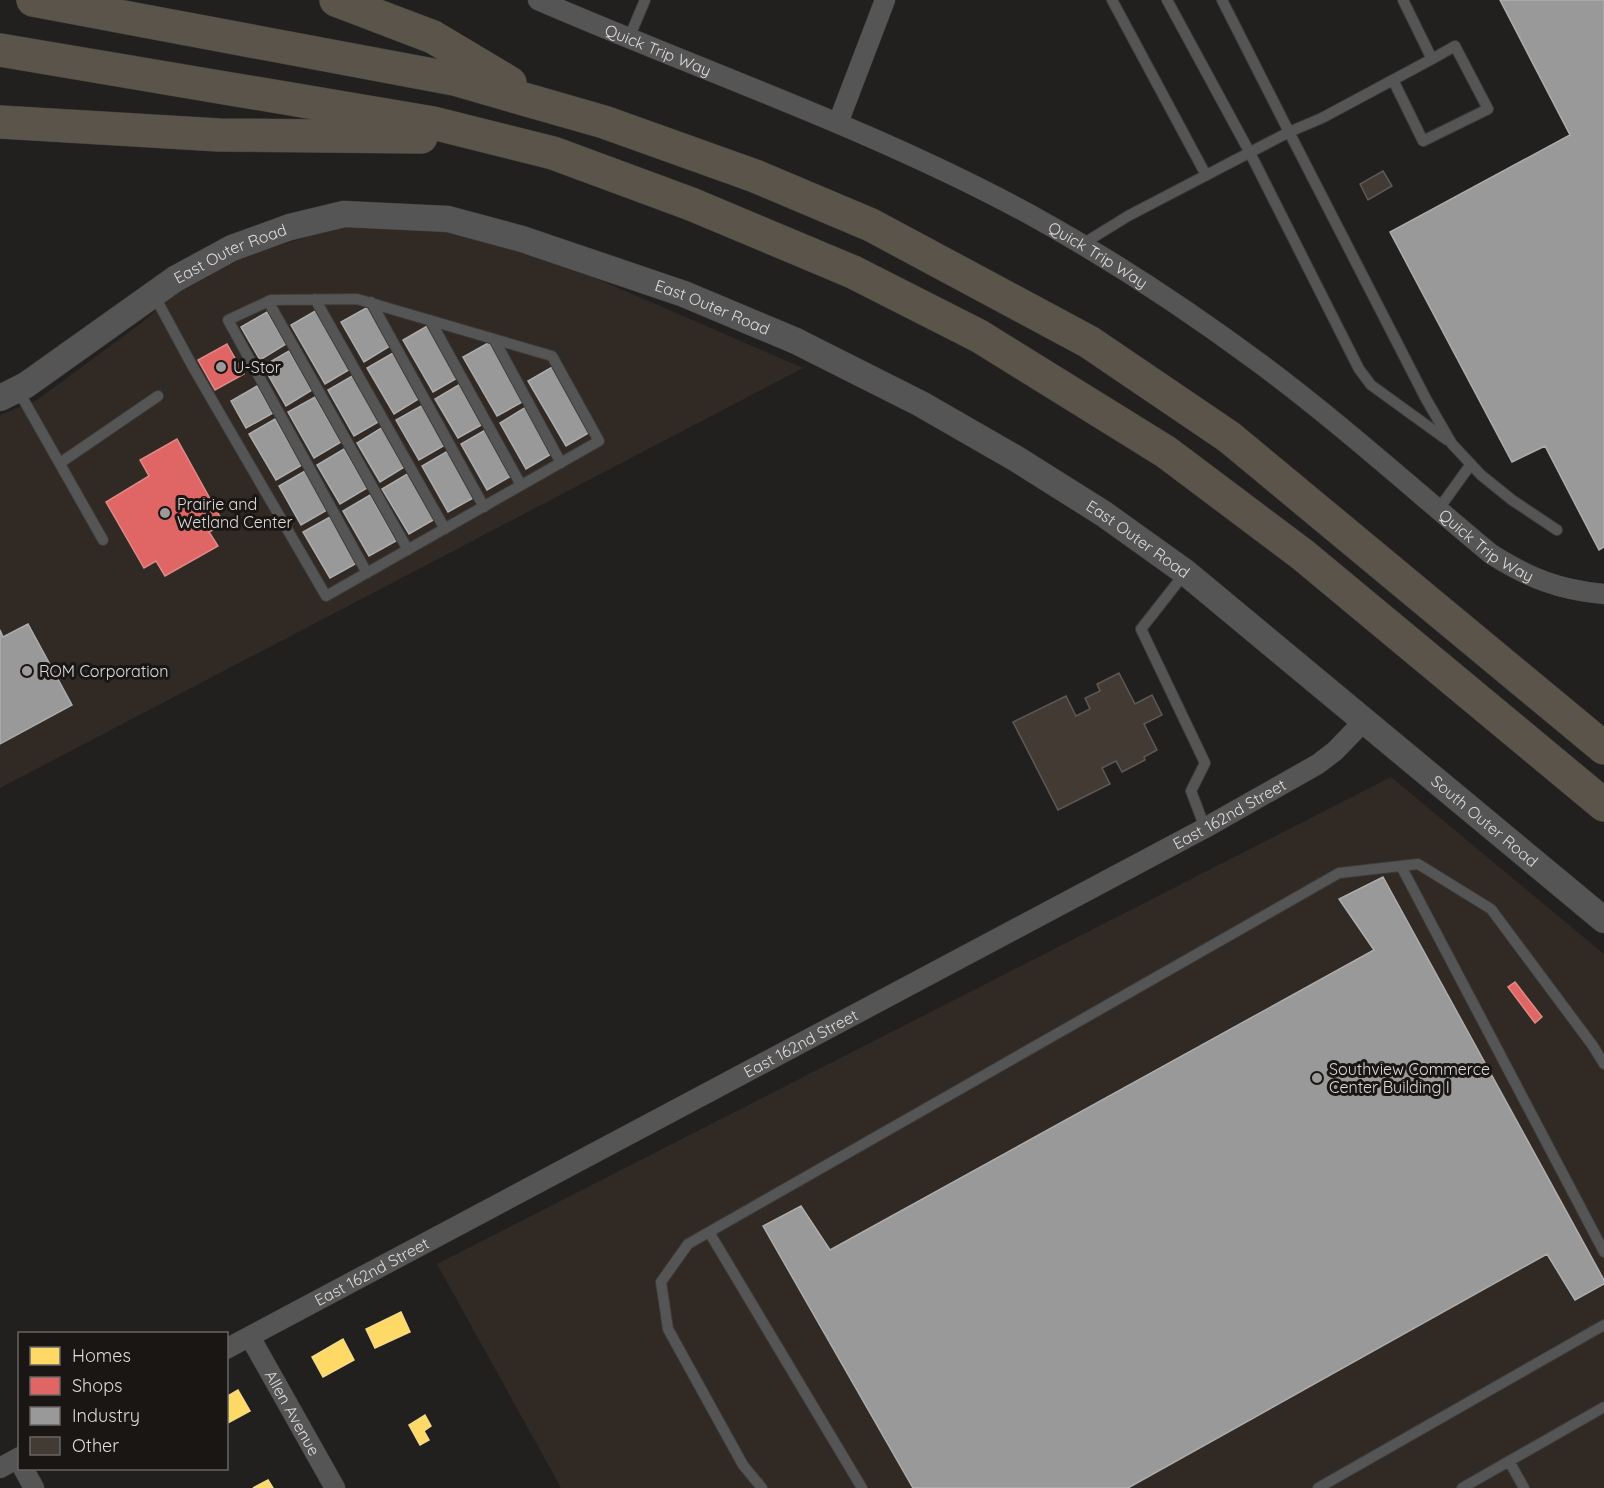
<svg xmlns="http://www.w3.org/2000/svg" width="1604" height="1488" font-family="Quicksand,sans-serif">
	<rect width="100%" height="100%" fill="#22201e"/>
	<path fill="#302924" d="M345,225l99,3 126,39 233,101 -803,420v-373l37,-15 103,-76 38,-32 66,-35z
		M1391,777l213,177v534h-1043l-124,-224z"/>
	<path fill="#ffd966" stroke="#f5da89" stroke-width="1.5" d="M401,1312l9,20 -35,16 -9,-19z
		M343,1339l11,21 -31,17 -11,-20z
		M238,1390l12,21 -24,13v-27z
		M425,1415l6,11 -7,5 5,9 -9,5 -11,-20z
		M268,1480l5,8h-20z"/>
	<path fill="#e06666" stroke="#e08989" stroke-width="1.5" d="M227,344l17,30 -29,16 -17,-30z
		M177,439l47,85 -15,8 9,14 -53,30 -9,-15 -12,7 -38,-66 43,-26 -9,-16z
		M1515,982l27,35 -7,6 -27,-36z"/>
	<path fill="#999" stroke="#aeadad" stroke-width="1.5" d="M1500,0h104v547l-5,3 -54,-104 -33,16 -122,-230 180,-97z
		M368,307l22,39 -26,16 -23,-40z
		M317,310l35,58 -27,16 -34,-59z
		M267,312l19,32 -26,16 -19,-33z
		M429,325l30,52 -26,15 -30,-52z
		M490,342l34,59 -27,15 -34,-59z
		M289,351l23,39 -26,16 -23,-40z
		M393,353l27,45 -26,16 -27,-46z
		M554,366l38,65 -26,15 -38,-65z
		M354,375l26,46 -26,15 -26,-46z
		M462,383l23,40 -27,15 -23,-39z
		M257,386l16,27 -27,15 -15,-27z
		M315,397l26,45 -27,16 -26,-46z
		M423,405l22,40 -26,15 -23,-40z
		M526,407l27,46 -27,16 -26,-46z
		M275,419l27,46 -26,15 -27,-46z
		M383,427l23,39 -26,16 -23,-39z
		M487,429l26,46 -26,15 -26,-46z
		M344,449l23,39 -27,16 -23,-39z
		M448,451l27,46 -27,15 -26,-46z
		M305,471l22,39 -26,15 -22,-39z
		M409,473l26,46 -26,15 -27,-45z
		M370,495l26,46 -27,15 -26,-45z
		M330,517l27,46 -27,15 -27,-46z
		M28,624l44,81 -72,39v-114l3,7z
		M1383,877l221,403v4l-29,16 -28,-46 -419,234h-215l-150,-262 38,-20 29,44 544,-300 -35,-51z"/>
	<path fill="#433b33" stroke="#5c5a58" stroke-width="1.5" d="M1383,171l9,15 -24,14 -8,-16z
		M1119,673l16,31 17,-9 10,20 -18,9 13,26 -13,7 1,3 -23,12 -6,-11 -14,7 8,16 -52,26 -45,-88 53,-26 10,20 14,-7 -5,-11 15,-7 -3,-7z"/>
	<g fill="none" stroke-linecap="round" stroke-linejoin="round">
		<defs>
			<path id="service" d="M1112,0l94,175
				M1167,0l83,153 109,216 12,16 76,55
				M1222,0l67,132 33,-14 110,-59 -29,-59
				M629,38l16,-38
				M1393,80l30,61 65,-32 -33,-63 -23,13
				M1081,245l47,-29 161,-84 137,267 26,45 29,31 31,25 45,30
				M154,295l40,74 132,227 273,-155 -47,-85 -195,-57 -86,1 -43,20 139,253
				M315,299l130,230
				M268,301l140,249
				M371,302l113,205
				M430,320l91,165
				M494,339l67,124
				M18,390l85,150
				M60,463l98,-67
				M1438,510l33,-46
				M1185,573l-44,56 64,134 -14,28 14,37
				M1401,866l203,386
				M709,1232l153,256
				M1509,1461l15,27
				M762,1488l-19,-23 -75,-136 -7,-47 27,-38 651,-371 79,-9 73,45 102,137 11,18
				M1318,1488l286,-163
				M1462,1488l142,-81"/>
			<g id="minor">
				<path id="s1" d="M538,0c164,71 334,129 491,214 80,44 156,94 229,148 81,60 156,128 233,192 38,24 68,36 113,40"/>
				<path d="M838,123l47,-123"/>
				<path id="s2" d="M250,1337l85,151"/>
				<path id="s3" d="M226,1349l979,-521 113,-64 17,-13 29,-30"/>
				<path d="M0,1468l20,-11"/>
				<path d="M23,1468l11,20"/>
			</g>
			<g id="tertiary">
				<path id="s4" d="M0,398l26,-13 149,-106 57,-31 58,-21 54,-13 104,5 74,20 162,55 112,47 125,63 94,54 89,56 81,58 419,348"/>
			</g>
			<path id="motorway" d="M33,0l421,79 150,43 151,54 116,49 218,117 140,95 375,311
				M336,0l97,37 77,46
				M0,50l433,73 120,30 138,51 162,68 126,64 187,116 137,103 301,250
				M0,122l219,13 202,2"/>
		</defs>
		<use href="#service" stroke="#3d3c3a" stroke-width="12"/>
		<use href="#minor" stroke="#3d3c3a" stroke-width="21"/>
		<use href="#tertiary" stroke="#3d3c3a" stroke-width="27"/>
		<use href="#motorway" stroke="#3d3c3a" stroke-width="34"/>
		<use href="#service" stroke="#565555" stroke-width="10"/>
		<use href="#minor" stroke="#565555" stroke-width="20"/>
		<use href="#tertiary" stroke="#565555" stroke-width="26"/>
		<use href="#motorway" stroke="#5a544a" stroke-width="33"/>
	</g>
	<g fill="#9d9a99" stroke="#191614" stroke-width="2">
		<circle cx="221" cy="367" r="6"/>
		<circle cx="165" cy="513" r="6"/>
		<circle cx="27" cy="671" r="6"/>
		<circle cx="1317" cy="1078" r="6"/>
	</g>
	<g text-anchor="middle" stroke-width="6" stroke-linejoin="round" paint-order="stroke">
		<g font-size="16" fill="#dfdcdb" stroke="#191614">
			<text dy="6" stroke="none"><textPath href="#s1" startOffset="130">Quick Trip Way</textPath></text>
			<text dy="6" stroke="none"><textPath href="#s4" startOffset="273">East Outer Road</textPath></text>
			<text dy="6" stroke="none"><textPath href="#s1" startOffset="616">Quick Trip Way</textPath></text>
			<text dy="6" stroke="none"><textPath href="#s4" startOffset="777">East Outer Road</textPath></text>
			<text dy="6" stroke="none"><textPath href="#s4" startOffset="1263">East Outer Road</textPath></text>
			<text dy="6" stroke="none"><textPath href="#s1" startOffset="1102">Quick Trip Way</textPath></text>
			<text dy="6" stroke="none"><textPath href="#s3" startOffset="1137">East 162nd Street</textPath></text>
			<text dy="6" stroke="none"><textPath href="#s4" startOffset="1710">South Outer Road</textPath></text>
			<text dy="6" stroke="none"><textPath href="#s3" startOffset="651">East 162nd Street</textPath></text>
			<text dy="6" stroke="none"><textPath href="#s3" startOffset="165">East 162nd Street</textPath></text>
			<text dy="6" stroke="none"><textPath href="#s2" startOffset="87">Allen Avenue</textPath></text>
		</g>
		<g font-size="16" fill="#dfdcdb" stroke="#191614" text-anchor="start">
			<text x="233" y="373">U-Stor</text>
			<text x="177" y="510">Prairie and<tspan x="177" dy="18">Wetland Center</tspan></text>
			<text x="39" y="677">ROM Corporation</text>
			<text x="1329" y="1075">Southview Commerce<tspan x="1329" dy="18">Center Building I</tspan></text>
		</g>
	</g>
	<rect x="18" y="1332" width="210" height="138" fill="#191614" stroke="#686564" stroke-width="1.5"/>
	<rect x="30" y="1347" width="30" height="18" fill="#ffd966" stroke="#686564" stroke-width="1.5"/>
	<text x="72" y="1362" font-size="18" fill="#dfdcdb">Homes</text>
	<rect x="30" y="1377" width="30" height="18" fill="#e06666" stroke="#686564" stroke-width="1.5"/>
	<text x="72" y="1392" font-size="18" fill="#dfdcdb">Shops</text>
	<rect x="30" y="1407" width="30" height="18" fill="#999999" stroke="#686564" stroke-width="1.5"/>
	<text x="72" y="1422" font-size="18" fill="#dfdcdb">Industry</text>
	<rect x="30" y="1437" width="30" height="18" fill="#433b33" stroke="#686564" stroke-width="1.5"/>
	<text x="72" y="1452" font-size="18" fill="#dfdcdb">Other</text>
</svg>
